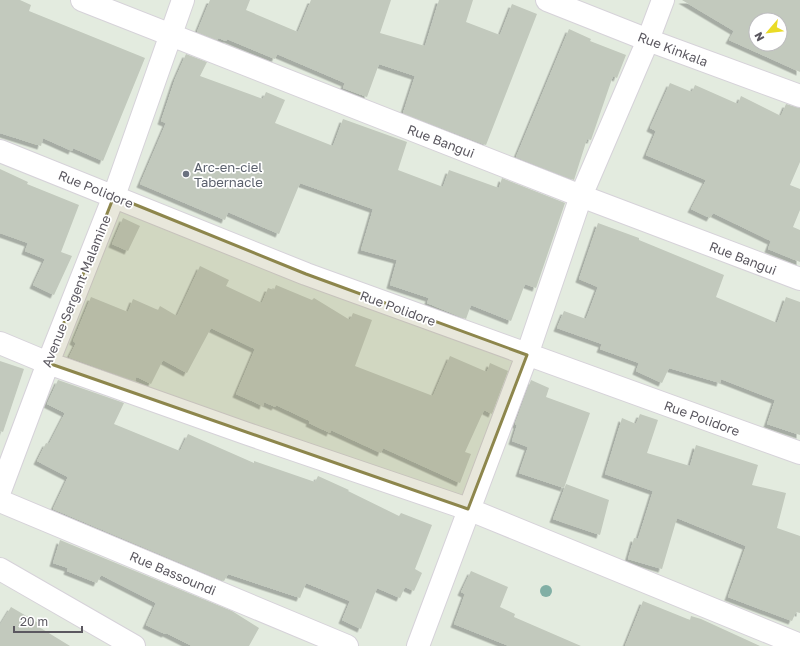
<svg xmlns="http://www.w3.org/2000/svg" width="800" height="646" font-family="'Golos Text',sans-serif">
	<defs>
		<filter id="shadow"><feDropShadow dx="-3.5" dy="3.5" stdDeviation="0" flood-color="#0004"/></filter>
	</defs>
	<rect width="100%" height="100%" fill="#e3ebdf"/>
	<path fill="#c2c9bd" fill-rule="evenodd" filter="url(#shadow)" d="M0,0h20l11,5 -2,6 116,47 -42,103 -30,-13 -1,3 -29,-13 -2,8 -41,-13z
		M210,0h40l-4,10 52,22 13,-32h80l-11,33 45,13 14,-46h34l-7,22 34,13 12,-31 25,10 -51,131 -83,-32 12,-37 -36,-12 -12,33 -24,-9 2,-5 -68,-29 -2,5 -48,-20 -1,2 -8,-3 -1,2 -20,-8z
		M682,0h118v72l-71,-32 5,-9zM756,20h24v24h-24z
		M569,29l22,10 -1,2 36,14 -9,23 -4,-2 -22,64 -4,-1 -13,41 -58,-23z
		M186,54l21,8 -7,14 63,23 3,-7 19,8 -10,23 58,23 10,-27 64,23 -9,28 45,17 6,-17 50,18 3,-10 63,25 -29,85 -11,-4 -14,37 -40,-16 -5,14 -39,-16 2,-5 -39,-13 7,-25 -36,-10 12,-41 -73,-26 -21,51 -51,-22 -3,8 -85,-36 26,-61 -5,-2 14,-42z
		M670,83l22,9 3,-7 43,19 3,-8 40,20 5,-12 14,4v54l-10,23 10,4v21l-7,17 7,3v32l-32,-13 3,-8 -58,-28 -3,5 -19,-9 15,-29 -60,-25 10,-24 -6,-3z
		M0,169l28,13 -1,2 52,21 -18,47 11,4 -18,39 -21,-10 12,-26 -20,-8 3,-8 -28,-10z
		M123,218l17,8 -12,25 -16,-7z
		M598,223l41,15v2l85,35 -8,22 61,26 9,-26 14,5v133l-33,-11 8,-24 -54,-21 -1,4 -51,-15 -7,15 -26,-12 3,-8 -39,-14 2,-5 -45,-16 7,-17 22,8 12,-32 -19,-8z
		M200,266l29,14 -3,6 36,17 6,-15 6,2 2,-5 36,15 2,-2 36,22 3,-7 19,7 -17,46 78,30 17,-40 37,16 3,-9 18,8 -16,43 -8,-4 -19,42 6,2 -11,29 -77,-35 -2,5 -50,-23 -1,3 -21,-10 1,-2 -34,-16 -1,2 -11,-5 -1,4 -27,-12 19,-45 -44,-21 -24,45 -24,-13 -12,24 -12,-6 -3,-1 -1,4 -66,-24 7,-14 -3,-2 18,-44 37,15 5,-13 25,11 2,-4 17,10z
		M0,361l24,8 -21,63 -3,-1z
		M58,380l66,23 -10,21 66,27 8,-17 66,29v-2l61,21 3,-6 31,14 -1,1 51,25 2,-3 31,12 -17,44 7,4 -8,18 -9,-4 -5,11 -23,-10 -16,41 -19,-9 8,-19 -44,-18 -6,15 -72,-24 -4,7 -171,-72 15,-32 -31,-16 9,-18 3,1 16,-31 -18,-9z
		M531,380l18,8 -3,9 44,16 -26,75 -45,-15 9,-26 -16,-6 5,-16 -2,-1z
		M640,414l18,6 -11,33 43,13 6,-21 62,20 -6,20 34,8 -9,35 23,8v77l-4,-1 -4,9 -64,-24 18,-51 -69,-28 -15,51 -34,-10 6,-21 4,1 15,-48 -48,-17 17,-56 14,6z
		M566,484l43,16 -9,35 -47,-16z
		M60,540l172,71 27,17 -10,18h-57l-26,-13 -1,1 -19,-9 10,-22 -55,-28 -4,8 -30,-12 1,-3 -15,-5z
		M471,571l37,16 -8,20 15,7 -1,3 67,29h-72l-55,-22 11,-30 -4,-2z
		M643,601l47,19 1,-4 10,3 59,27h-135z
		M11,607l29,17 -1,3 31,19h-70v-21z"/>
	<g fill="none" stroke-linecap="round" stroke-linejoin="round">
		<defs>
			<path id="minor" d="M82,0l499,196 219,83
				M547,0l101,40 152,56
				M0,151l306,123 494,179
				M0,343l48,20 197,70 223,76 332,136
				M0,491l48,-128 66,-167 69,-196
				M0,501l347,145
				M418,646l109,-291 54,-159 67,-156 15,-40"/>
			<path id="tertiary" d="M0,569l134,77"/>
		</defs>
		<use href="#minor" stroke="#d6d2d9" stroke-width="24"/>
		<use href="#tertiary" stroke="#d6d2d9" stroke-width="24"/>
		<use href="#minor" stroke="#fff" stroke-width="22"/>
		<use href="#tertiary" stroke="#fff" stroke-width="22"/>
	</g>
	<circle fill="#81afa5" cx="546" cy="591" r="6"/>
	<path fill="#8d864c" fill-opacity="0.2" stroke="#8d864c" stroke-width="3" stroke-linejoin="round" d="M114,196l192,78 221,81 -59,154 -420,-146z"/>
	<circle fill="#6b7280" stroke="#fff" stroke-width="1.5" cx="186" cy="174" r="4"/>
	<g text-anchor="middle" stroke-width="3.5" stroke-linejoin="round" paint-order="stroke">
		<g font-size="13" fill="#5b5860" stroke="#fff">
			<text transform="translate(673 49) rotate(21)" y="5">Rue Kinkala</text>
			<text transform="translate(441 141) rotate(21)" y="5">Rue Bangui</text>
			<text transform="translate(96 189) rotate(22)" y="5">Rue Polidore</text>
			<text transform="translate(743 258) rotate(21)" y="5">Rue Bangui</text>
			<text transform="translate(76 291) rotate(-68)" y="5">Avenue Sergent Malamine</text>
			<text transform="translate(398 308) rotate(20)" y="5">Rue Polidore</text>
			<text transform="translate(702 418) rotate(20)" y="5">Rue Polidore</text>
			<text transform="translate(173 573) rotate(23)" y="5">Rue Bassoundi</text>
		</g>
		<g font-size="13" fill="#5b616d" stroke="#fff" text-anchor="start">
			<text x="194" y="172">Arc-en-ciel<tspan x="194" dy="15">Tabernacle</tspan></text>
		</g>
	</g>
	<g transform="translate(768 32) rotate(242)"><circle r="19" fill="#ffffff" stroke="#bdbcbf"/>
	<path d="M0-3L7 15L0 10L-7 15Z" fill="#eadb26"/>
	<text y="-6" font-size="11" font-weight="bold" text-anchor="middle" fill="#5b5860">N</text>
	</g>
	<path d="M14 626v6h68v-6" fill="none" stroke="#5b5860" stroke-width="2"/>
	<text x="20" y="626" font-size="12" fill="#5b5860" stroke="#ffffff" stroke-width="3" paint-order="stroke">20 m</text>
</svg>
